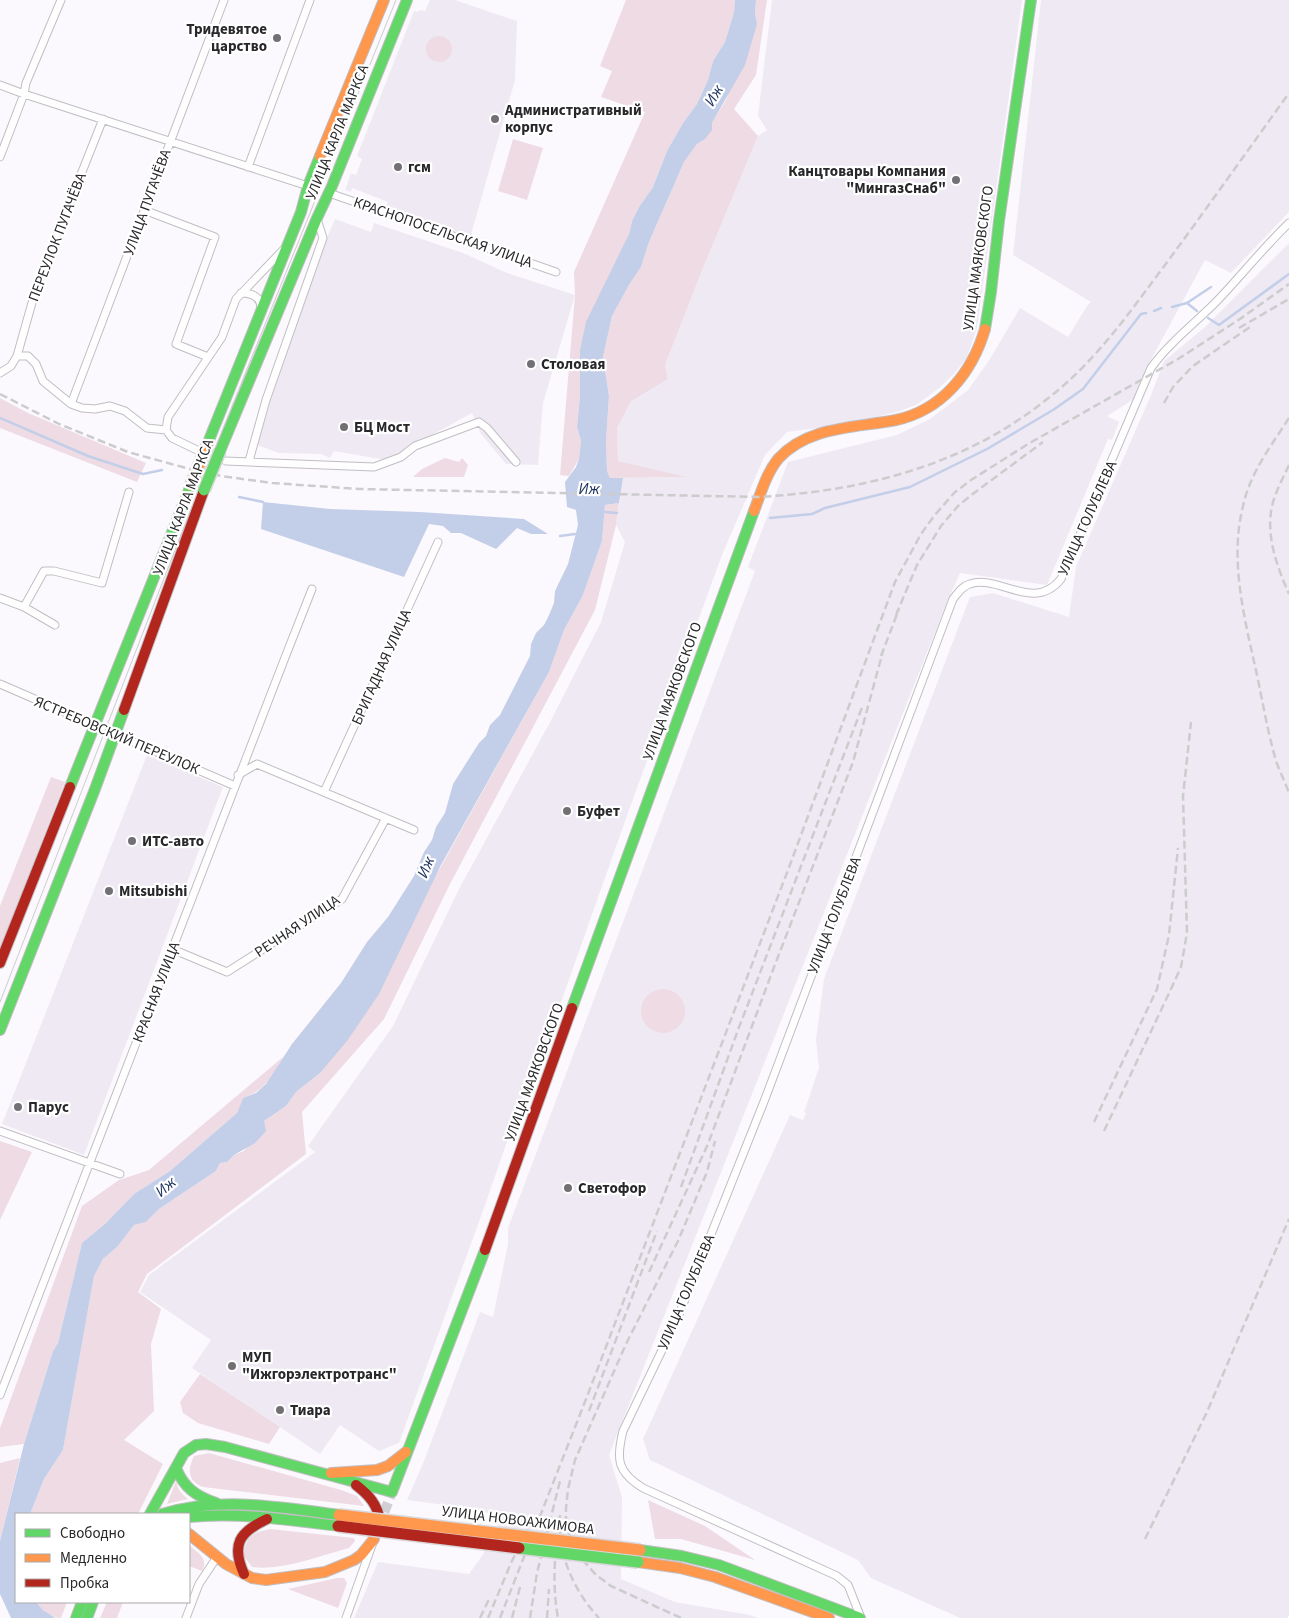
<svg xmlns="http://www.w3.org/2000/svg" width="1289" height="1618" font-family="'Source Sans 3',sans-serif">
	<rect width="100%" height="100%" fill="#fcf9fe"/>
	<path fill="#eee9f3" d="M430,0h25l62,21 -2,59 -45,158 -76,-27 -8,-4 2,-5 -33,-13 -3,-1 -1,4 -6,-2 6,-17 5,2 6,-16 -5,-3 57,-145 4,1 2,-2 5,1z
		M772,0h250l-45,328 -10,29 -13,17 -16,15 -22,16 -19,7 -51,12 -59,8 -22,23 -43,100 -93,255 -75,212 -17,33 -52,150 -86,238 -20,8 -39,-26 -20,29 -128,-86 19,-28 -71,-48 9,-17 166,-123 -7,-6 85,-120 66,-137 90,-165 52,-102 24,-80 -9,-17 7,-47 60,-1 -65,-16 -1,-33 14,-28 37,-21 -3,-14 36,-92 57,-137 9,-6 -9,-14z
		M1041,0h248v212l-58,61 -26,-13 -58,107 -13,32 -27,17 12,6 -7,18 -4,-1 -61,146 -87,-12 -13,29 -338,853 13,42 -1,82 54,23 75,13 8,3h-404l24,-56 91,12 13,-18 20,-39 -27,-8 -68,-9 17,-39 56,-149 13,5 15,-73v-16l247,-657 -7,-4 40,-105 109,-27 33,-16 38,-29 20,-28 32,-54 48,29 19,-31 4,-4 -78,-47z
		M335,219l36,13 3,-9 89,30 44,20 68,22 -32,108 -5,62 -32,-1 -25,-30 -9,-21 -86,47 -52,-9 -4,7 -9,-4 -42,-1 -22,-8 12,-38 1,-10 51,-145z
		M1289,243v1372l-2,3h-327l-89,-40 -13,-18 -208,-100 -7,-21 147,-324 13,5 3,-7 -2,-1 15,-44 -3,-28 8,-61 146,-382 23,-4 76,24 7,-50 75,-172 13,-34 41,-34z
		M147,755l76,32 -139,368 -82,-31z"/>
	<path fill="#eedbe4" d="M626,0h109l-1,12 -9,30 -12,19 -5,19 -11,24 -14,19 -16,28 -14,36 -14,20 -7,14 -3,13 -49,116v46l-3,31 4,14 -2,18 -10,17 -9,-1 15,-180 -1,-23 71,-160 -44,-15 11,-26 -12,-5z
		M756,0h11l-11,75 -22,34 24,27 -57,137 -36,92 3,14 -37,22 -14,27 1,33 68,16 -76,1 -3,-7 -1,-30 3,-45 -6,-39 9,-41 17,-31 12,-18 8,-25 35,-80 13,-18 8,-5 7,-16 14,-23 31,-76 -2,-11z
		M426 49a13 13 0 1 1 26 0a13 13 0 1 1-26 0Z
		M513,139l30,9 -16,52 -29,-9z
		M0,398l28,15 118,50 -9,19 -137,-54z
		M445,458l14,4 3,-4 6,7 -4,12h-51l9,-8z
		M619,503l-3,22 -21,85 -145,274 -66,135 -82,93 4,42 -159,120 -9,18 23,17 -10,35 3,67 -30,29 39,24 -24,48 -4,2h-105l14,-35 19,-29 31,-174 9,-17 14,-12 17,-22 12,-3 13,-13 57,-38 4,-8 7,-1 7,-7 10,-4 20,-30 22,-15 10,-14 24,-19 114,-194 115,-207 15,-42 19,-35 19,-54 3,-36z
		M51,777l14,5 -65,166v-42z
		M641 1011a22 22 0 1 1 44 0a22 22 0 1 1-44 0Z
		M283,1057c-11,20 -18,33 -40,41l-6,15 -67,58 -36,23 -28,29 -24,20 -24,100 -5,8 -29,93 -24,3v-19l82,-222 37,-26 30,-10z
		M0,1141l32,11 -32,68z
		M200,1374l80,53 -11,17 -71,-21 -15,-10 -3,-11z
		M209,1453l132,37 16,6 7,10 -161,-19c-15,-6 -16,-17 -9,-31z
		M20,1458l-20,83v-78z
		M176,1481c2,8 5,13 12,18l-21,5z
		M648,1500l57,26 50,34 -74,-21h-26z
		M270,1529l84,9 1,3 -6,7c-31,8 -65,23 -97,19l-9,-12c4,-19 8,-22 27,-26z
		M189,1545c9,8 20,13 13,26l-13,-5z
		M337,1578h7l3,5 -9,25 -50,-19z
		M36,1602h31l-6,16c-11,0 -18,-8 -25,-16z
		M107,1602h16l-6,16h-17z"/>
	<path fill="#c3cee8" d="M735,0h21l-1,13 2,11 -12,41 -33,58v7l-7,9 -8,5 -13,18 -35,80 -8,25 -12,18 -17,31 -9,41 6,39 -3,45 1,30 3,7h13l-4,25 -14,2 -3,36 -19,54 -19,35 -15,42 -108,193 -62,129 -32,47 -27,32 -24,19 -10,14 -22,15 2,10 -11,12 -21,12 -7,7 -7,1 -4,8 -57,38 -13,13 -12,3 -17,22 -14,12 -9,17 -31,174 -19,29 -14,35h-14v88h20l7,8 12,8h-44l-11,-24v-53l24,-97 29,-93 5,-8 24,-100 24,-20 28,-29 36,-23 67,-58 6,-15 13,-5 10,-9 26,-40 49,-61 26,-41 21,-25 26,-41 10,-24 8,-12 4,-13 9,-14 8,-29 26,-41 7,-7 4,-11 10,-10 30,-59 1,-12 5,-11 8,-8 5,-10 5,-12 1,-12 13,-27 10,-39 -2,-15 -9,-3 -2,-25 11,-15 3,-8 2,-18 -4,-14 3,-31v-46l6,-28 43,-88 3,-13 7,-14 14,-20 14,-36 16,-28 14,-19 11,-24 5,-19 12,-19 9,-30z
		M263,502l67,7 90,3 104,7 24,15h-17l-14,-6 -21,21 -35,-16h-10l-8,-7 -14,-2 -25,53 -143,-48z"/>
	<g fill="none" stroke-linecap="round" stroke-linejoin="round">
		<path stroke="#c3cee8" stroke-width="2.5" d="M1187,303l10,8
			M1172,307l15,-4 24,-16
			M1154,311l7,-3
			M1208,318l11,7 70,-51
			M0,418l88,38 55,18 19,-4
			M239,497l24,5
			M605,512l12,1
			M770,518l42,-4 13,-6 85,-21 77,-38 66,-39 30,-21 58,-75 5,-1
			M560,536l15,-2"/>
		<path stroke="#d2cfd4" stroke-width="10" stroke-dasharray="10 5" stroke-linecap="butt" d="M379,1526l13,-34"/>
		<defs>
			<path id="street" d="M0,85l24,9 284,92
				M0,157l24,-63 2,-11 35,-83
				M248,167l62,-167
				M329,193l227,79
				M144,210l71,27 -39,107 32,13
				M241,293c10,0 20,3 20,15
				M17,356l20,-71 66,-166
				M0,373l11,-7 6,-10h11l8,8 7,17 28,23 11,4 13,1 15,-3 15,5 22,17 19,2
				M71,404l153,-404
				M197,450l-25,-12 -6,-8 2,-13 54,-80 14,-38 47,-49
				M226,461l148,6 27,-10 14,-11 64,-24 8,6 29,34
				M249,461l17,-61 57,-162 -6,-19
				M0,598l24,9 31,18
				M24,607l20,-36h10l48,12 27,-91
				M0,684l235,102
				M238,775l19,-11 157,66
				M324,792l114,-250
				M172,949l55,23 115,-73 44,-81
				M0,1131l120,43
				M0,1395c105,-268 206,-538 312,-806
				M186,1618l13,-34 18,-27
				M346,1618l26,-73
				M861,1618l-13,-33 -11,-9 -194,-88c-26,-16 -27,-29 -20,-57l55,-114 87,-218 188,-500c5,-6 9,-13 17,-15 29,-10 64,29 91,-5l90,-211c18,-25 43,-44 65,-66 25,-26 47,-54 73,-79"/>
			<path id="fast" d="M985,329l6,-37 8,-71 32,-221
				M207,445l94,-233 7,-26 12,-30
				M220,451l97,-233 15,-32 75,-186
				M70,787l121,-302
				M572,1008l182,-497
				M0,1030l95,-241 29,-79
				M176,1468c8,20 20,28 40,35
				M150,1514l34,-61 12,-8 10,-1 19,3 167,45 93,-242
				M162,1514c58,-18 118,-7 177,1
				M189,1517c50,-5 99,3 149,9
				M640,1550l42,6 37,9 141,53
				M76,1618l6,-16
				M87,1618l6,-16"/>
			<path id="slow" d="M320,156l64,-156
				M754,511c7,-18 12,-37 24,-52 30,-33 77,-31 118,-39 46,-10 76,-47 89,-91
				M331,1473l46,-3 11,-4 18,-14
				M189,1534l37,30 26,14 14,2 59,-8 29,-12 7,-5 13,-16
				M638,1562l42,6 35,9 114,41"/>
			<path id="jam" d="M124,710l80,-220
				M0,963l70,-176
				M485,1250l87,-242
				M356,1485c13,10 22,20 24,37
				M244,1574c-13,-29 -5,-42 23,-55"/>
		</defs>
		<use href="#street" stroke="#c0bec2" stroke-width="9"/>
		<use href="#fast" stroke="#c0bec2" stroke-width="12"/>
		<use href="#slow" stroke="#c0bec2" stroke-width="12"/>
		<use href="#jam" stroke="#c0bec2" stroke-width="12"/>
		<use href="#street" stroke="#fffeff" stroke-width="7"/>
		<use href="#fast" stroke="#63d668" stroke-width="10"/>
		<use href="#slow" stroke="#ff974d" stroke-width="10"/>
		<use href="#jam" stroke="#b3261e" stroke-width="10"/>
		<path stroke="#cccccd" stroke-width="1" d="M0,1002l199,-514 197,-488"/>
		<path stroke="#cccccd" stroke-width="2.5" stroke-dasharray="8 4" stroke-linecap="butt" d="M1239,328l50,-29
			M0,394l59,30 69,28 58,16 35,8 51,7 87,6 400,8c102,-6 201,-30 283,-94 52,-39 84,-86 123,-138 42,-57 83,-115 124,-172
			M1164,403l9,-16 20,-21 57,-39
			M1289,418c-18,28 -39,55 -46,88 -14,56 2,114 14,169 6,29 11,58 19,86 4,11 9,21 13,32
			M1289,465c-7,15 -16,31 -18,47 -4,28 7,57 18,82
			M896,615l21,-50 24,-39 17,-20 16,-13 69,-51
			M881,656l18,-47
			M1094,1122l63,-133 12,-54 9,-87
			M1104,1131l67,-142 10,-22 6,-34 -4,-137 8,-74
			M681,1187l57,-157 125,-325
			M649,1272l59,-128 63,-169 82,-213 30,-111
			M589,1411l68,-180
			M560,1515c-3,38 13,75 39,103
			M557,1537c-3,28 -4,53 1,81
			M1145,1539l62,-127 82,-193
			M480,1618l10,-21
			M488,1618l23,-55 17,-34
			M500,1618l88,-224 200,-524 107,-288 26,-48 13,-18 20,-23 17,-13 57,-36 150,-85 62,-40 49,-35
			M512,1618l8,-31
			M530,1618l7,-45 23,-92
			M547,1618l2,-29
			M681,1618l-70,-32 -15,-11 -21,-24 -9,-27v-16l2,-19 7,-29 51,-116 52,-103 29,-69 8,-31"/>
		<defs>
			<path id="fast-bridge" d="M204,490l16,-39
				M519,1548l119,14"/>
			<path id="slow-bridge" d="M191,485l16,-40
				M339,1515l301,35"/>
			<path id="jam-bridge" d="M338,1526l181,22"/>
		</defs>
		<use href="#fast-bridge" stroke="#d7d6d9" stroke-width="14" stroke-linecap="butt"/>
		<use href="#slow-bridge" stroke="#d7d6d9" stroke-width="14" stroke-linecap="butt"/>
		<use href="#jam-bridge" stroke="#d7d6d9" stroke-width="14" stroke-linecap="butt"/>
		<use href="#fast-bridge" stroke="#63d668" stroke-width="11"/>
		<use href="#slow-bridge" stroke="#ff974d" stroke-width="11"/>
		<use href="#jam-bridge" stroke="#b3261e" stroke-width="11"/>
	</g>
	<g fill="#727074" stroke="#fff" stroke-width="2">
		<circle cx="277" cy="38" r="5"/>
		<circle cx="495" cy="119" r="5"/>
		<circle cx="398" cy="167" r="5"/>
		<circle cx="956" cy="180" r="5"/>
		<circle cx="531" cy="364" r="5"/>
		<circle cx="344" cy="427" r="5"/>
		<circle cx="567" cy="811" r="5"/>
		<circle cx="132" cy="841" r="5"/>
		<circle cx="109" cy="891" r="5"/>
		<circle cx="18" cy="1107" r="5"/>
		<circle cx="568" cy="1188" r="5"/>
		<circle cx="232" cy="1366" r="5"/>
		<circle cx="280" cy="1410" r="5"/>
	</g>
	<g text-anchor="middle" stroke-width="4.5" stroke-linejoin="round" paint-order="stroke">
		<g font-size="15" font-weight="bold" fill="#28272a" stroke="#fff" text-anchor="start">
			<text x="267" y="34" text-anchor="end">Тридевятое<tspan x="267" dy="17">царство</tspan></text>
			<text x="505" y="115">Административный<tspan x="505" dy="17">корпус</tspan></text>
			<text x="408" y="172">гсм</text>
			<text x="946" y="176" text-anchor="end">Канцтовары Компания<tspan x="946" dy="17">"МингазСнаб"</tspan></text>
			<text x="541" y="369">Столовая</text>
			<text x="354" y="432">БЦ Мост</text>
			<text x="577" y="816">Буфет</text>
			<text x="142" y="846">ИТС-авто</text>
			<text x="119" y="896">Mitsubishi</text>
			<text x="28" y="1112">Парус</text>
			<text x="578" y="1193">Светофор</text>
			<text x="242" y="1362">МУП<tspan x="242" dy="17">"Ижгорэлектротранс"</tspan></text>
			<text x="290" y="1415">Тиара</text>
		</g>
		<g font-size="15" fill="#28272a" stroke="#fff">
			<text transform="translate(337 132) rotate(-68)" y="5">УЛИЦА КАРЛА МАРКСА</text>
			<text transform="translate(147 202) rotate(-70)" y="5">УЛИЦА ПУГАЧЁВА</text>
			<text transform="translate(443 232) rotate(19)" y="5">КРАСНОПОСЕЛЬСКАЯ УЛИЦА</text>
			<text transform="translate(57 237) rotate(-69)" y="5">ПЕРЕУЛОК ПУГАЧЁВА</text>
			<text transform="translate(978 258) rotate(-82)" y="5">УЛИЦА МАЯКОВСКОГО</text>
			<text transform="translate(183 507) rotate(-69)" y="5">УЛИЦА КАРЛА МАРКСА</text>
			<text transform="translate(1087 518) rotate(-66)" y="5">УЛИЦА ГОЛУБЛЕВА</text>
			<text transform="translate(381 667) rotate(-66)" y="5">БРИГАДНАЯ УЛИЦА</text>
			<text transform="translate(672 691) rotate(-70)" y="5">УЛИЦА МАЯКОВСКОГО</text>
			<text transform="translate(117 735) rotate(23)" y="5">ЯСТРЕБОВСКИЙ ПЕРЕУЛОК</text>
			<text transform="translate(834 915) rotate(-69)" y="5">УЛИЦА ГОЛУБЛЕВА</text>
			<text transform="translate(297 926) rotate(-34)" y="5">РЕЧНАЯ УЛИЦА</text>
			<text transform="translate(156 992) rotate(-69)" y="5">КРАСНАЯ УЛИЦА</text>
			<text transform="translate(534 1072) rotate(-70)" y="5">УЛИЦА МАЯКОВСКОГО</text>
			<text transform="translate(686 1292) rotate(-67)" y="5">УЛИЦА ГОЛУБЛЕВА</text>
			<text transform="translate(518 1520) rotate(7)" y="5">УЛИЦА НОВОАЖИМОВА</text>
		</g>
		<g font-size="16" font-style="italic" fill="#203561" stroke="#fff">
			<text transform="translate(713 95) rotate(-59)" y="6">Иж</text>
			<text x="589" y="494">Иж</text>
			<text transform="translate(425 867) rotate(-67)" y="6">Иж</text>
			<text transform="translate(165 1186) rotate(-40)" y="6">Иж</text>
		</g>
	</g>
	<rect x="15" y="1513" width="175" height="90" fill="#ffffff" stroke="#a9a9aa"/>
	<rect x="25" y="1529" width="25" height="8" fill="#63d668" stroke="#a9a9aa"/>
	<text x="60" y="1538" font-size="15" fill="#28272a">Свободно</text>
	<rect x="25" y="1554" width="25" height="8" fill="#ff974d" stroke="#a9a9aa"/>
	<text x="60" y="1563" font-size="15" fill="#28272a">Медленно</text>
	<rect x="25" y="1579" width="25" height="8" fill="#b3261e" stroke="#a9a9aa"/>
	<text x="60" y="1588" font-size="15" fill="#28272a">Пробка</text>
</svg>
